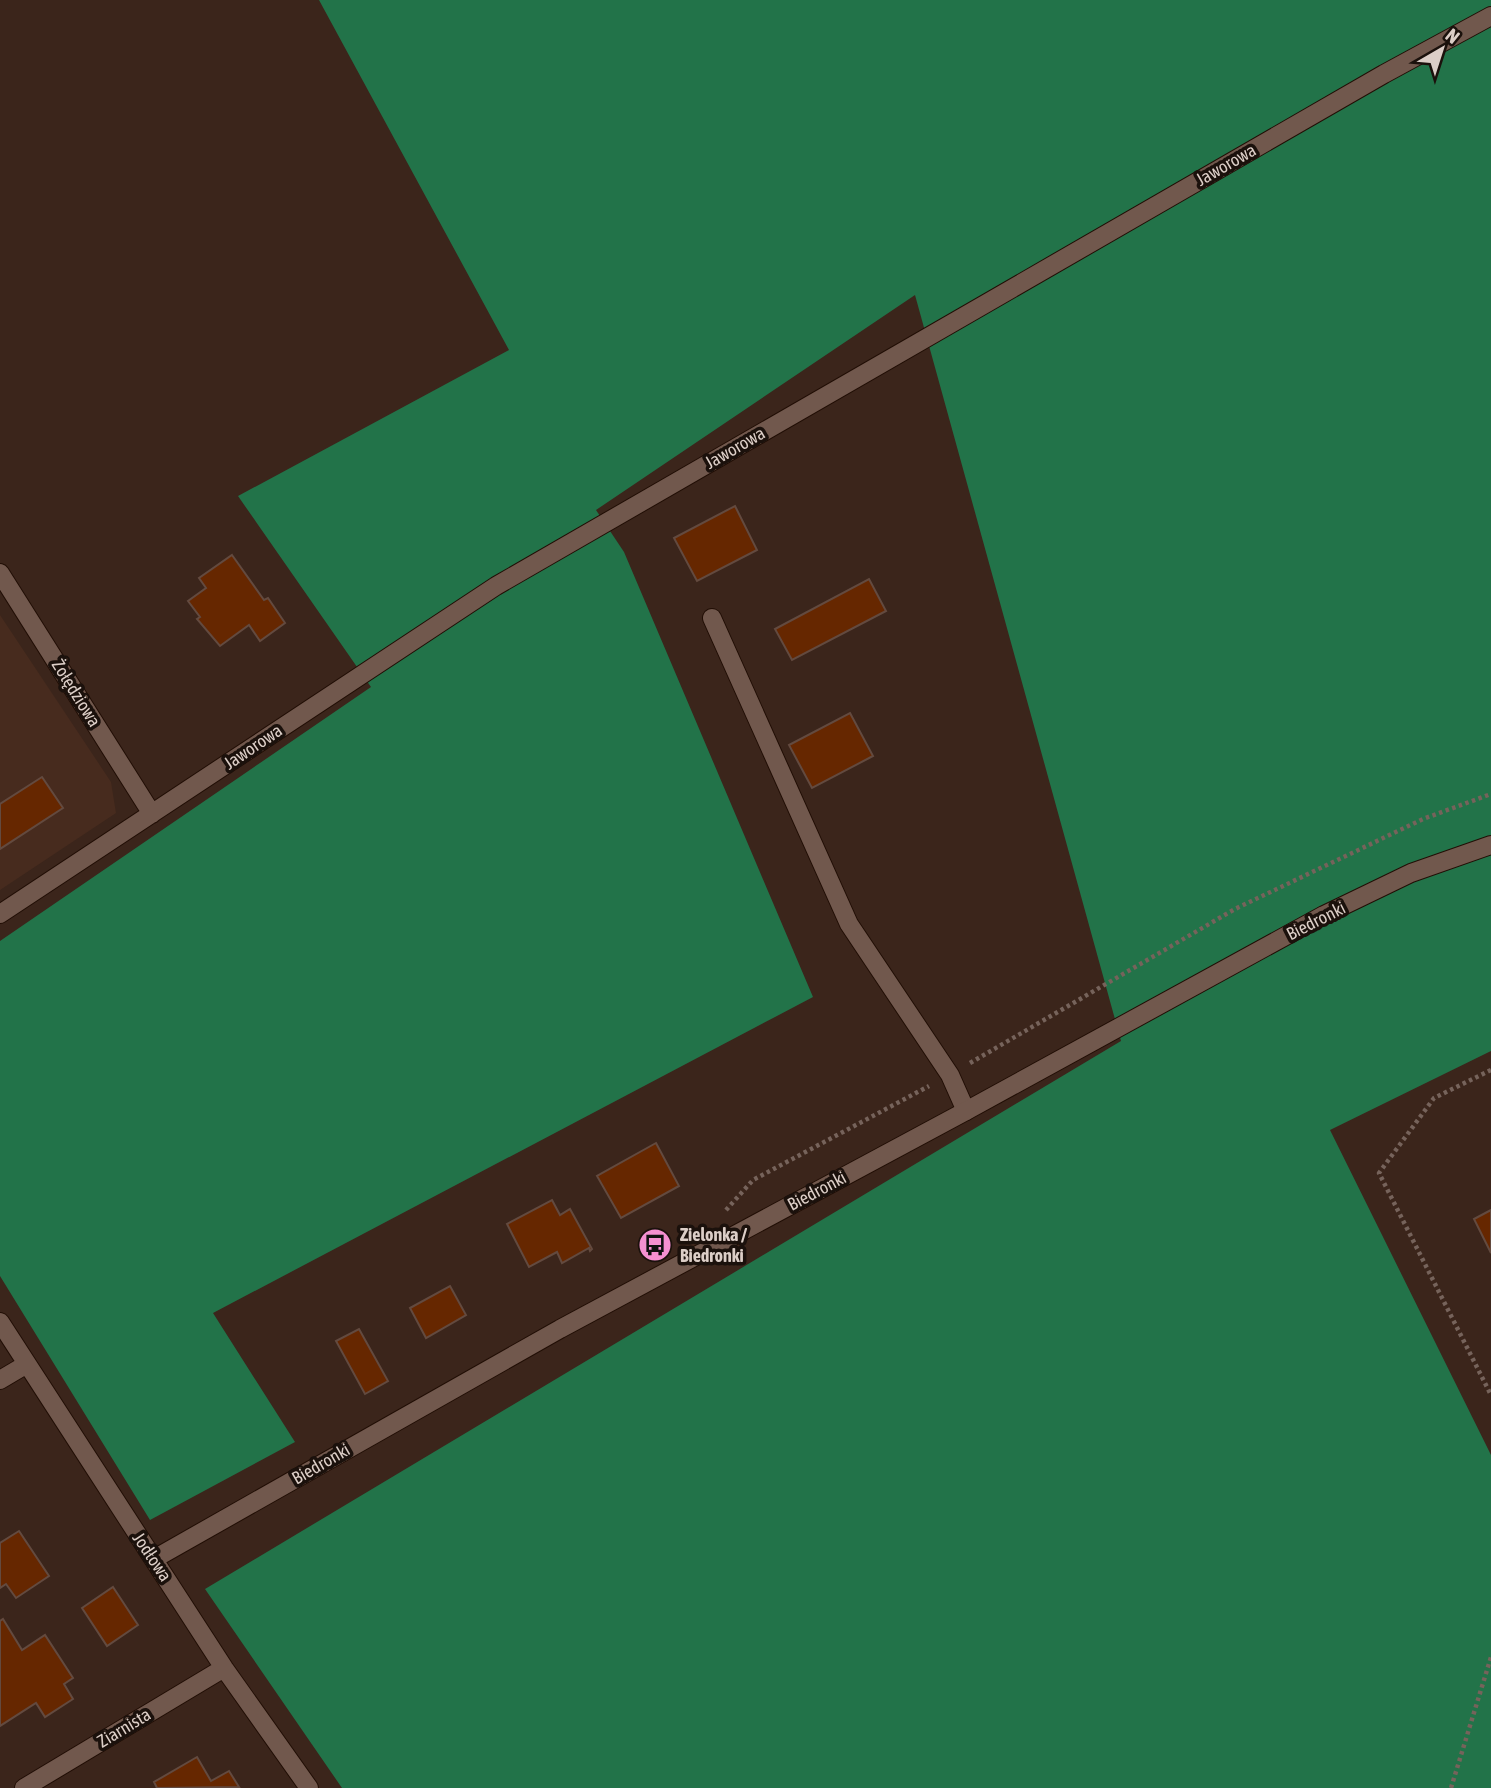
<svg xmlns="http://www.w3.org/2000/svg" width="1491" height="1788" font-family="'Asap Condensed',sans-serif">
	<rect width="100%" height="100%" fill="#3b251b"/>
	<path fill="#472b1e" d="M0,615l111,167 5,31 -116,77z"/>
	<path fill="#227349" d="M319,0h1172v1051l-161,79 161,325v333h-1149l-137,-199 916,-548 -206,-746 -319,215 28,42 189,445 -600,316 82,129 -145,78 -150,-244v-335l371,-254 -133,-191 271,-146z"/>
	<path fill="#662700" stroke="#634a3f" stroke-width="2" d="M735,506l22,44 -60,31 -23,-43z
		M232,555l32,45 4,-2 17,25 -25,18 -11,-16 -29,21 -23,-27 3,-2 -12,-16 18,-13 -7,-10z
		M869,579l17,32 -94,49 -17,-31z
		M850,713l23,43 -61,32 -23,-43z
		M42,777l21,31 -63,41v-45z
		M656,1143l23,43 -58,32 -24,-42z
		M552,1200l8,15 10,-6 22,40 -2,2 -1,-3 -27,15 -5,-11 -28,15 -22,-43z
		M1491,1210v43l-17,-34z
		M450,1286l16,29 -40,23 -16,-30z
		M359,1329l29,52 -23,13 -29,-53z
		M19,1531l30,45 -33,22 -10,-14 -6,4v-45z
		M113,1587l25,38 -31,21 -25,-38z
		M3,1619l19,31 23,-15 28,43 -9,6 9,15 -28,18 -9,-14 -36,23v-105z
		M197,1757l14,24 18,-10 10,16 -82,1 -3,-6z"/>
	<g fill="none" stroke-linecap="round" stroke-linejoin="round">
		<defs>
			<path id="service" d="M712,618l137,306 101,151 16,36"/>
			<path id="minor" d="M0,573l152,241
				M0,914l496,-328 888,-512 107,-58
				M0,1322l224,346 85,120
				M0,1380l27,-16
				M154,1559l406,-230 406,-218 358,-196 87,-42 80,-28
				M24,1788l200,-120"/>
		</defs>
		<use href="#service" stroke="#210e05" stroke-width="20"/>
		<use href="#minor" stroke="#210e05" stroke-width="20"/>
		<path stroke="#76635b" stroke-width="4.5" stroke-dasharray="3.5 3.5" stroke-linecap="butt" d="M970,1063l265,-154 188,-90 68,-25
			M1491,1070l-57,28 -55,75 112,222
			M726,1210l27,-30 176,-94
			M1451,1788l40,-131"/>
		<use href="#service" stroke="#71584d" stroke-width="18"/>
		<use href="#minor" stroke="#71584d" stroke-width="18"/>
	</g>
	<defs>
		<symbol id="bus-disc" viewBox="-11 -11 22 22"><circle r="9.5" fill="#f590d1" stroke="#1b110c"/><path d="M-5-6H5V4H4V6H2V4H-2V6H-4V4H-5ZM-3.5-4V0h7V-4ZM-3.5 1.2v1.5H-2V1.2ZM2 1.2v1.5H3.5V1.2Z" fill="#111"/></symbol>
	</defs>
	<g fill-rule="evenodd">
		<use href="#bus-disc" x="636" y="1226" width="38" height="38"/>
	</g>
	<g text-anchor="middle" stroke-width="7" stroke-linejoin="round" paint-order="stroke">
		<g font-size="18" fill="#dccec7" stroke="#1b110c">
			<text transform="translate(1226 165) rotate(-30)" y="6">Jaworowa</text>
			<text transform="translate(735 448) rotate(-30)" y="6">Jaworowa</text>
			<text transform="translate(76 693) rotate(58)" y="6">Żołędziowa</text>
			<text transform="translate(253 747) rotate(-34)" y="6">Jaworowa</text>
			<text transform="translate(1316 921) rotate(-27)" y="6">Biedronki</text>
			<text transform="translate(817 1191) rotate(-28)" y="6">Biedronki</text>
			<text transform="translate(321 1464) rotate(-30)" y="6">Biedronki</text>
			<text transform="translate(152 1557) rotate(56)" y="6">Jodłowa</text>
			<text transform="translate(124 1728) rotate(-31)" y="6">Ziarnista</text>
		</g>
		<g font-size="18" font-weight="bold" fill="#dccec7" stroke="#1b110c" text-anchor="start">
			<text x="680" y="1241">Zielonka /<tspan x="680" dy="21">Biedronki</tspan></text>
		</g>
	</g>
	<g transform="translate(1442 49) rotate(39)" stroke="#1b110c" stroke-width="5" paint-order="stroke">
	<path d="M0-5L12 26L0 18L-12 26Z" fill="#dccec7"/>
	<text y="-10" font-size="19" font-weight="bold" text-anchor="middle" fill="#dccec7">N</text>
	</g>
</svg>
